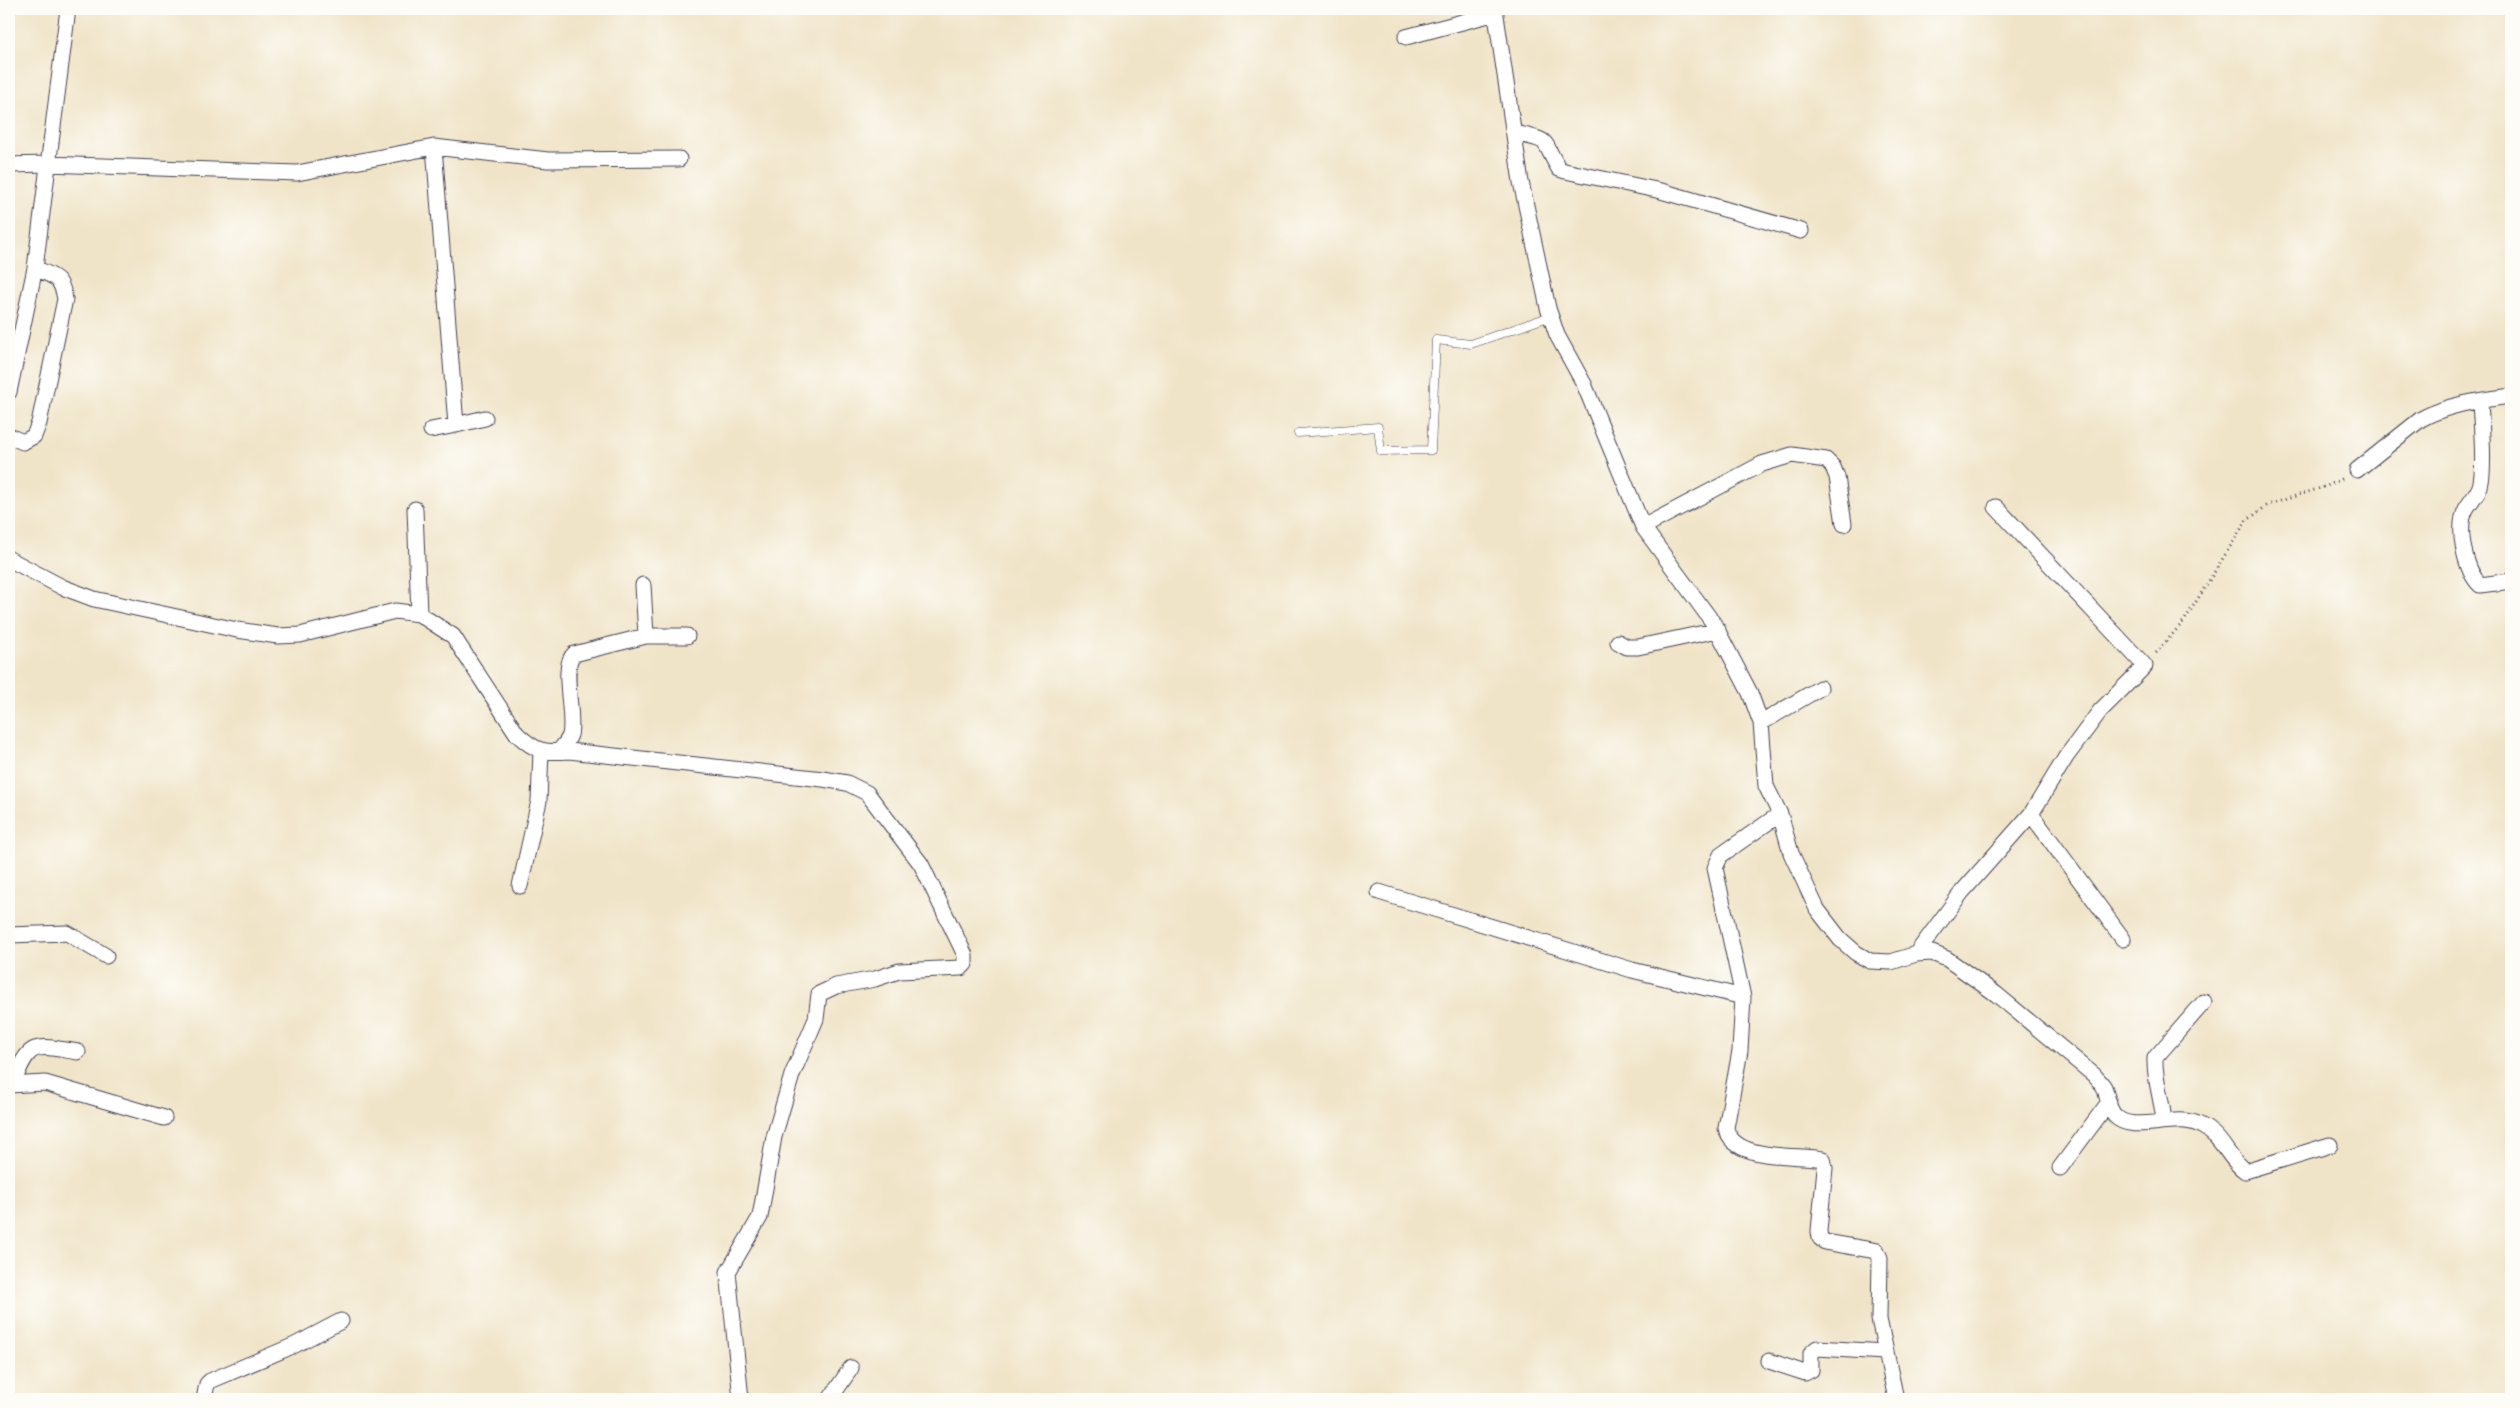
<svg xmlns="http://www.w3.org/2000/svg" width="2520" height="1408" font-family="Sriracha,sans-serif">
	<rect width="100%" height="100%" fill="#fdfcf7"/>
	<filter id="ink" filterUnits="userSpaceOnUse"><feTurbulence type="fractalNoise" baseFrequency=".02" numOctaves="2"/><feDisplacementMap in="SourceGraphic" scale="10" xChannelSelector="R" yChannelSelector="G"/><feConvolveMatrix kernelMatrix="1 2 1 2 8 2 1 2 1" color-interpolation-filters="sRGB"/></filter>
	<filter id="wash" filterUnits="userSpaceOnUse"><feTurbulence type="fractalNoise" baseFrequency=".0096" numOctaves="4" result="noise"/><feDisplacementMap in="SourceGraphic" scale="20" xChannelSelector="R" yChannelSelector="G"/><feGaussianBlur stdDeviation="1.12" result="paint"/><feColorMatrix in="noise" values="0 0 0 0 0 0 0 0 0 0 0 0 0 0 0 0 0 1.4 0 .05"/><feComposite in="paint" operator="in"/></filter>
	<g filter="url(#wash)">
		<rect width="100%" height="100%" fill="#f0e4c8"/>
	</g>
	<g filter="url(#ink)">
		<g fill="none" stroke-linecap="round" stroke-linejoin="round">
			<defs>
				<path id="lane" d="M1298,433l80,-6 3,24 50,-1 5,-110 35,4 80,-28"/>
				<path id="street" d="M1495,9l26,173 27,126 9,27 27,49 59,143 71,97 36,69 11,30 5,63 14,28 11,39 26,56 23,30 16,14 14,8 21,1 25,-8 16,-1 15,6 49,35 98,81c3,4 8,8 10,12 4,9 4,22 11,29 18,19 60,-4 85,9 24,12 26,32 45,46l85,-26
					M1406,37l90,-24
					M1515,133c38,9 25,4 44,36l6,2 96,20 140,40
					M9,165l38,-1 250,9 137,-26 114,13 131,-1
					M9,392l26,-124 33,-259
					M2480,401c1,22 5,60 1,81 -1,10 -10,18 -15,27 -10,19 -1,61 14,76l31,-4
					M456,425l29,-7
					M431,430l25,-5 -22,-278
					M9,436l14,6 11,-6 5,-13 26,-124c-4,-23 -11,-22 -30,-31
					M2357,470l64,-51c27,-15 60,-19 90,-23
					M415,509l4,105
					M1643,527l119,-63 30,-9 34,5 7,7 4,10 7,47
					M9,559l53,28 32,12 143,31 41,6 22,-1 95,-24 24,3 34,22 64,98c19,18 27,19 52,17l254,28 24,4 20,10 54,71 44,91v9l-4,4 -62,3 -24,8 -39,7 -17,8 -3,25 -24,56 -18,62 -14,80 -32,55 13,127
					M646,636h41
					M1618,642l9,5h11l80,-17
					M1761,723l59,-35
					M559,751c4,-5 9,-10 11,-16 5,-20 -10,-69 4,-81l72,-18 -3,-51
					M1780,814l-59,41 -6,13 28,129 -3,54 -14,77c7,34 71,26 97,31l2,9 -6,63 1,7 5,4 52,9 3,7 -1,61 17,80
					M2031,814l92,125
					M520,886l19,-85 2,-50
					M1379,892l253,78 111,27
					M9,935l58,-2 39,23
					M1916,954l46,-62 69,-78 35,-57 34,-46 45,-45 -149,-159
					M13,1084c17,-44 20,-39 65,-32
					M9,1085l36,-2 119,35
					M2164,1121c-2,-22 -10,-42 -9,-63l49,-56
					M2060,1168l49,-66
					M1769,1361l36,12 6,-3v-17l6,-5 68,4
					M204,1399l3,-15 3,-3 85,-36 46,-24
					M830,1399l21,-31"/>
			</defs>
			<use href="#lane" stroke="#413f50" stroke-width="9"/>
			<use href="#street" stroke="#413f50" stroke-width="17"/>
			<path stroke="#413f50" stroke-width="3" stroke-dasharray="1 4" stroke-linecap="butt" d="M2156,653l28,-32 62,-100 22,-16 59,-19 17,-8"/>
			<use href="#lane" stroke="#fff" stroke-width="8"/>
			<use href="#street" stroke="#fff" stroke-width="15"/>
		</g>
	</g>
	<rect width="2520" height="1408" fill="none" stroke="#fdfcf7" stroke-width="30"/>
</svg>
